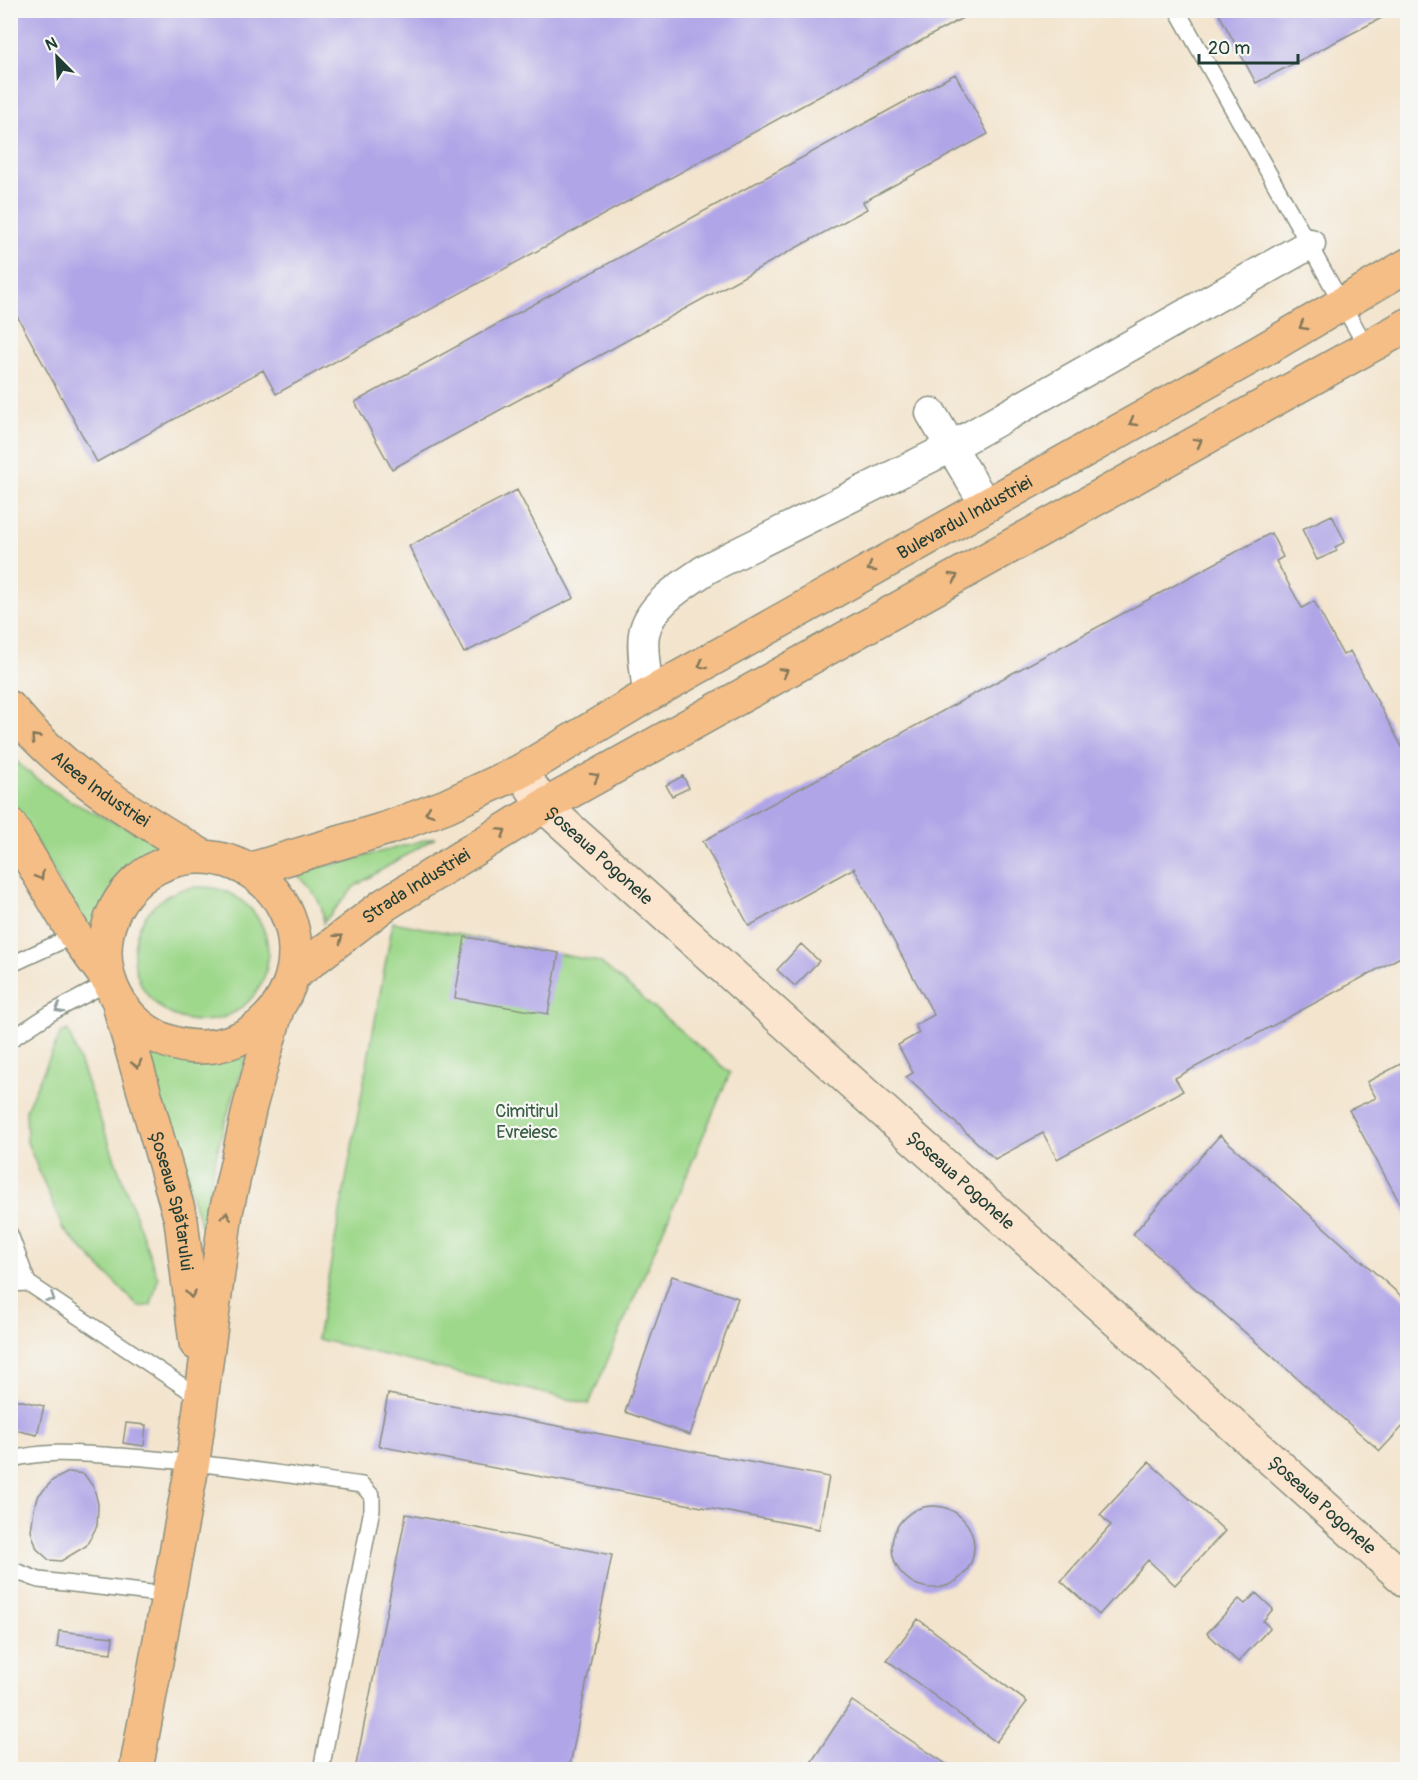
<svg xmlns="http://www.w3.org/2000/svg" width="1418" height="1780" font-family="Pangolin,sans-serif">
	<rect width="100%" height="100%" fill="#f6f6f2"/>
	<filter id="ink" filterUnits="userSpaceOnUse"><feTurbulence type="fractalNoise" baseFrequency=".0167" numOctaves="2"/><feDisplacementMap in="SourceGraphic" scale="12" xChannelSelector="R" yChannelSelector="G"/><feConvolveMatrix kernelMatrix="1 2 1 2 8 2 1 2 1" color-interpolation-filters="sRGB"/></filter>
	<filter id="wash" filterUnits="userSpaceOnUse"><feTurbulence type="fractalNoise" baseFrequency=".008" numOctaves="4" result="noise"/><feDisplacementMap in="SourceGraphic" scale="24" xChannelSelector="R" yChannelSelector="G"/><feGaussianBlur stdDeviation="1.35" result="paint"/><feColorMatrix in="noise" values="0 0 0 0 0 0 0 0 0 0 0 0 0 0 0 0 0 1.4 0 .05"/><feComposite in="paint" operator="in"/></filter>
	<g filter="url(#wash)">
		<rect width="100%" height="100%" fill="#f3e4cd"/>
		<path fill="#9ed88b" stroke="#5e8a60" stroke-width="1.5" d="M10,755c44,47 108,68 165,93 -35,22 -78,47 -81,94l-83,-143z
			M436,837l-81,49 -32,37c3,-22 -19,-43 -34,-56l43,-2z
			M134 954a67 67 0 1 1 134 0a67 67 0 1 1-134 0Z
			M393,922l207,40 130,111 -141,331 -272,-65z
			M68,1030l90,248 -7,27 -12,2 -76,-78 -36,-87 -1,-33 35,-76z
			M253,1039c-24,69 -45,124 -48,198l-64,-195c39,16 74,21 112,-3z"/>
		<g id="blocks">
			<path fill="#b0a5e7" d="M10,10h967l-701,384 -13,-24 -166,92 -87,-159z
				M1217,10h180l-141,73z
				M955,74l33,60 -125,68 4,7 -475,260 -37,-67z
				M517,490l57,108 -110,55 -55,-107z
				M1332,515l13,27 -10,5 2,4 -20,9 -15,-31z
				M1271,533l12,24 -7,4 26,47 12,-7 29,54 7,-4 58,107v195l-233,125 8,13 -126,68 -14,-26 -48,26 -89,-82 7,-4 -15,-28 21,-12 -4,-8 19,-10 -80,-147 -105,58 -46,-85z
				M683,776l6,12 -17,8 -6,-11z
				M465,937l94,16 -11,61 -93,-16z
				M801,944l18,17 -24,25 -18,-16z
				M1408,1060v158l-59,-108 27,-12 -9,-16z
				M1220,1135l188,167v119l-28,30 -247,-217z
				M672,1276l66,22 -48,137 -65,-23z
				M388,1394l441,83 -10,52 -441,-83z
				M10,1398l34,8 -7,29 -27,-6z
				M126,1423l20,2 -2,21 -21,-3z
				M1149,1462l76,69 -50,54 -27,-25 -49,55 -38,-34 50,-56 -11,-10z
				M69,1472l15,2 10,14 4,16 -1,22 -11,20 -25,15 -12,-1 -12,-11 -6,-18 3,-22 5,-14 14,-15z
				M892 1547a41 41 0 1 1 82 0a41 41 0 1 1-82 0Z
				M406,1514l206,41 -43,215h-214z
				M1256,1593l17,16 -10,12 7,7 -32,34 -31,-29 32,-34 6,5z
				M918,1619l109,83 -31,40 -109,-82z
				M59,1631l54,6 -2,16 -54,-6z
				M852,1701l103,69h-149z"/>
		</g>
	</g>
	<g filter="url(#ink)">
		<use href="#blocks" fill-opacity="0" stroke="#899080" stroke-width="1.5"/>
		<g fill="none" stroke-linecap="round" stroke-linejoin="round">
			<defs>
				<path id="service" d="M1177,10l190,338
					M10,965l65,-30
					M10,1040l41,-27 58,-31
					M10,1234l18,49 174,116
					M10,1284l18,-1
					M10,1460c36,-11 73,-6 110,-4 81,6 161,18 242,29l10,11v13l-51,261
					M10,1569l29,11 129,15"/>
				<path id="minor" d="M931,413l54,91
					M648,695c-1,-17 -7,-45 -4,-61 5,-30 42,-51 64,-66l243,-121 359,-203"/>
				<g id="secondary">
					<path id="s1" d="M521,771l23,35 864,776"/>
				</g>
				<g id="primary">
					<path id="s2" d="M10,708c56,68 119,103 192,148"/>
					<path d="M10,825l65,110 32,43"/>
					<circle cx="200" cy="952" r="95"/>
					<path id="s3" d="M249,870l139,-42 58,-22 75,-35 127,-76 612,-343 148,-87"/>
					<path id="s4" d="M293,975l91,-70 160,-99 864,-481"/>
					<path id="s5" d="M120,1008l61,212 15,123"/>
					<path d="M136,1770l57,-309 33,-249 24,-106 27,-97"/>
				</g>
			</defs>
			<use href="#service" stroke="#899080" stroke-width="18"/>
			<use href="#minor" stroke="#899080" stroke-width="33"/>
			<use href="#secondary" stroke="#899080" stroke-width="36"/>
			<use href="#primary" stroke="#899080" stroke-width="36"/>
			<use href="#service" stroke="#fff" stroke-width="15"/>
			<use href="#minor" stroke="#fff" stroke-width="30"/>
			<use href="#secondary" stroke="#fbe5cf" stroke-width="33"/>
			<use href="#primary" stroke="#f6be87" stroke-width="33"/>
		</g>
		<defs><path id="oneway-chevron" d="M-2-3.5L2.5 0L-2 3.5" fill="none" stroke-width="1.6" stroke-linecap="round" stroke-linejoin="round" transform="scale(1.5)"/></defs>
		<g stroke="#807759">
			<use href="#oneway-chevron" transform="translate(1303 326) rotate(149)"/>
			<use href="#oneway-chevron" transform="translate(1133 422) rotate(151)"/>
			<use href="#oneway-chevron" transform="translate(1198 442) rotate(-29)"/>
			<use href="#oneway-chevron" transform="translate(871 568) rotate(150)"/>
			<use href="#oneway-chevron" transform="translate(954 577) rotate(-29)"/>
			<use href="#oneway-chevron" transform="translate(702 665) rotate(150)"/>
			<use href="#oneway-chevron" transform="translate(784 672) rotate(-29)"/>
			<use href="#oneway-chevron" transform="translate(35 738) rotate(-132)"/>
			<use href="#oneway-chevron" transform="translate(595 777) rotate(-29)"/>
			<use href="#oneway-chevron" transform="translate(429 812) rotate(159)"/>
			<use href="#oneway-chevron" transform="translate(502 832) rotate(-32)"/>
			<use href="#oneway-chevron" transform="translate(40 876) rotate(60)"/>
			<use href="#oneway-chevron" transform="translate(339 938) rotate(-39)"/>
			<use href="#oneway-chevron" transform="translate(137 1064) rotate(74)"/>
			<use href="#oneway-chevron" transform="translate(226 1216) rotate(-81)"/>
			<use href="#oneway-chevron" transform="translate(191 1294) rotate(84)"/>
		</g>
		<g stroke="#8f9e9a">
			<use href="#oneway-chevron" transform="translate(59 1009) rotate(151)"/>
			<use href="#oneway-chevron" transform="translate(51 1298) rotate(34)"/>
		</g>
	</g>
	<g text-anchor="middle" stroke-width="4.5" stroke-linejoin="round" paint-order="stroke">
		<g font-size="18" fill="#1f3d34" stroke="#f6f6f2">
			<text dy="6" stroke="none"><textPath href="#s3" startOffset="801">Bulevardul Industriei</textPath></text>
			<text dy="6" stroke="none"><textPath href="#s2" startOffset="122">Aleea Industriei</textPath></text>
			<text dy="6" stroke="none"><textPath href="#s1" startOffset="116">Șoseaua Pogonele</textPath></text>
			<text dy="6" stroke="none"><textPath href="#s4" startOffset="152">Strada Industriei</textPath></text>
			<text dy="6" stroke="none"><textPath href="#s1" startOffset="602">Șoseaua Pogonele</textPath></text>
			<text dy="6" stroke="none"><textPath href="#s5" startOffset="200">Șoseaua Spătarului</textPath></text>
			<text dy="6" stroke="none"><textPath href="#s1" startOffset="1088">Șoseaua Pogonele</textPath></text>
		</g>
		<g font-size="18" fill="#385c45" stroke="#f6f6f2">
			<text x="527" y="1117">Cimitirul<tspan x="527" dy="21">Evreiesc</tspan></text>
		</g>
	</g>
	<rect width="1418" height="1780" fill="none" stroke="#f6f6f2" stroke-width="36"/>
	<g transform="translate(57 57) rotate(336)" stroke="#f6f6f2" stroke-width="4.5" paint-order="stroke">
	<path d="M0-4.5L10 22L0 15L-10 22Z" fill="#1f3d34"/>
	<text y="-9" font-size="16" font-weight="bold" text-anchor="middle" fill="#1f3d34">N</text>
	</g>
	<path d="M1199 54v9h99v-9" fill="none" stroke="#1f3d34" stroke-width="3"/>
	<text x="1208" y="54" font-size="18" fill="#1f3d34" stroke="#f6f6f2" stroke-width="4.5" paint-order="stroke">20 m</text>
</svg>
